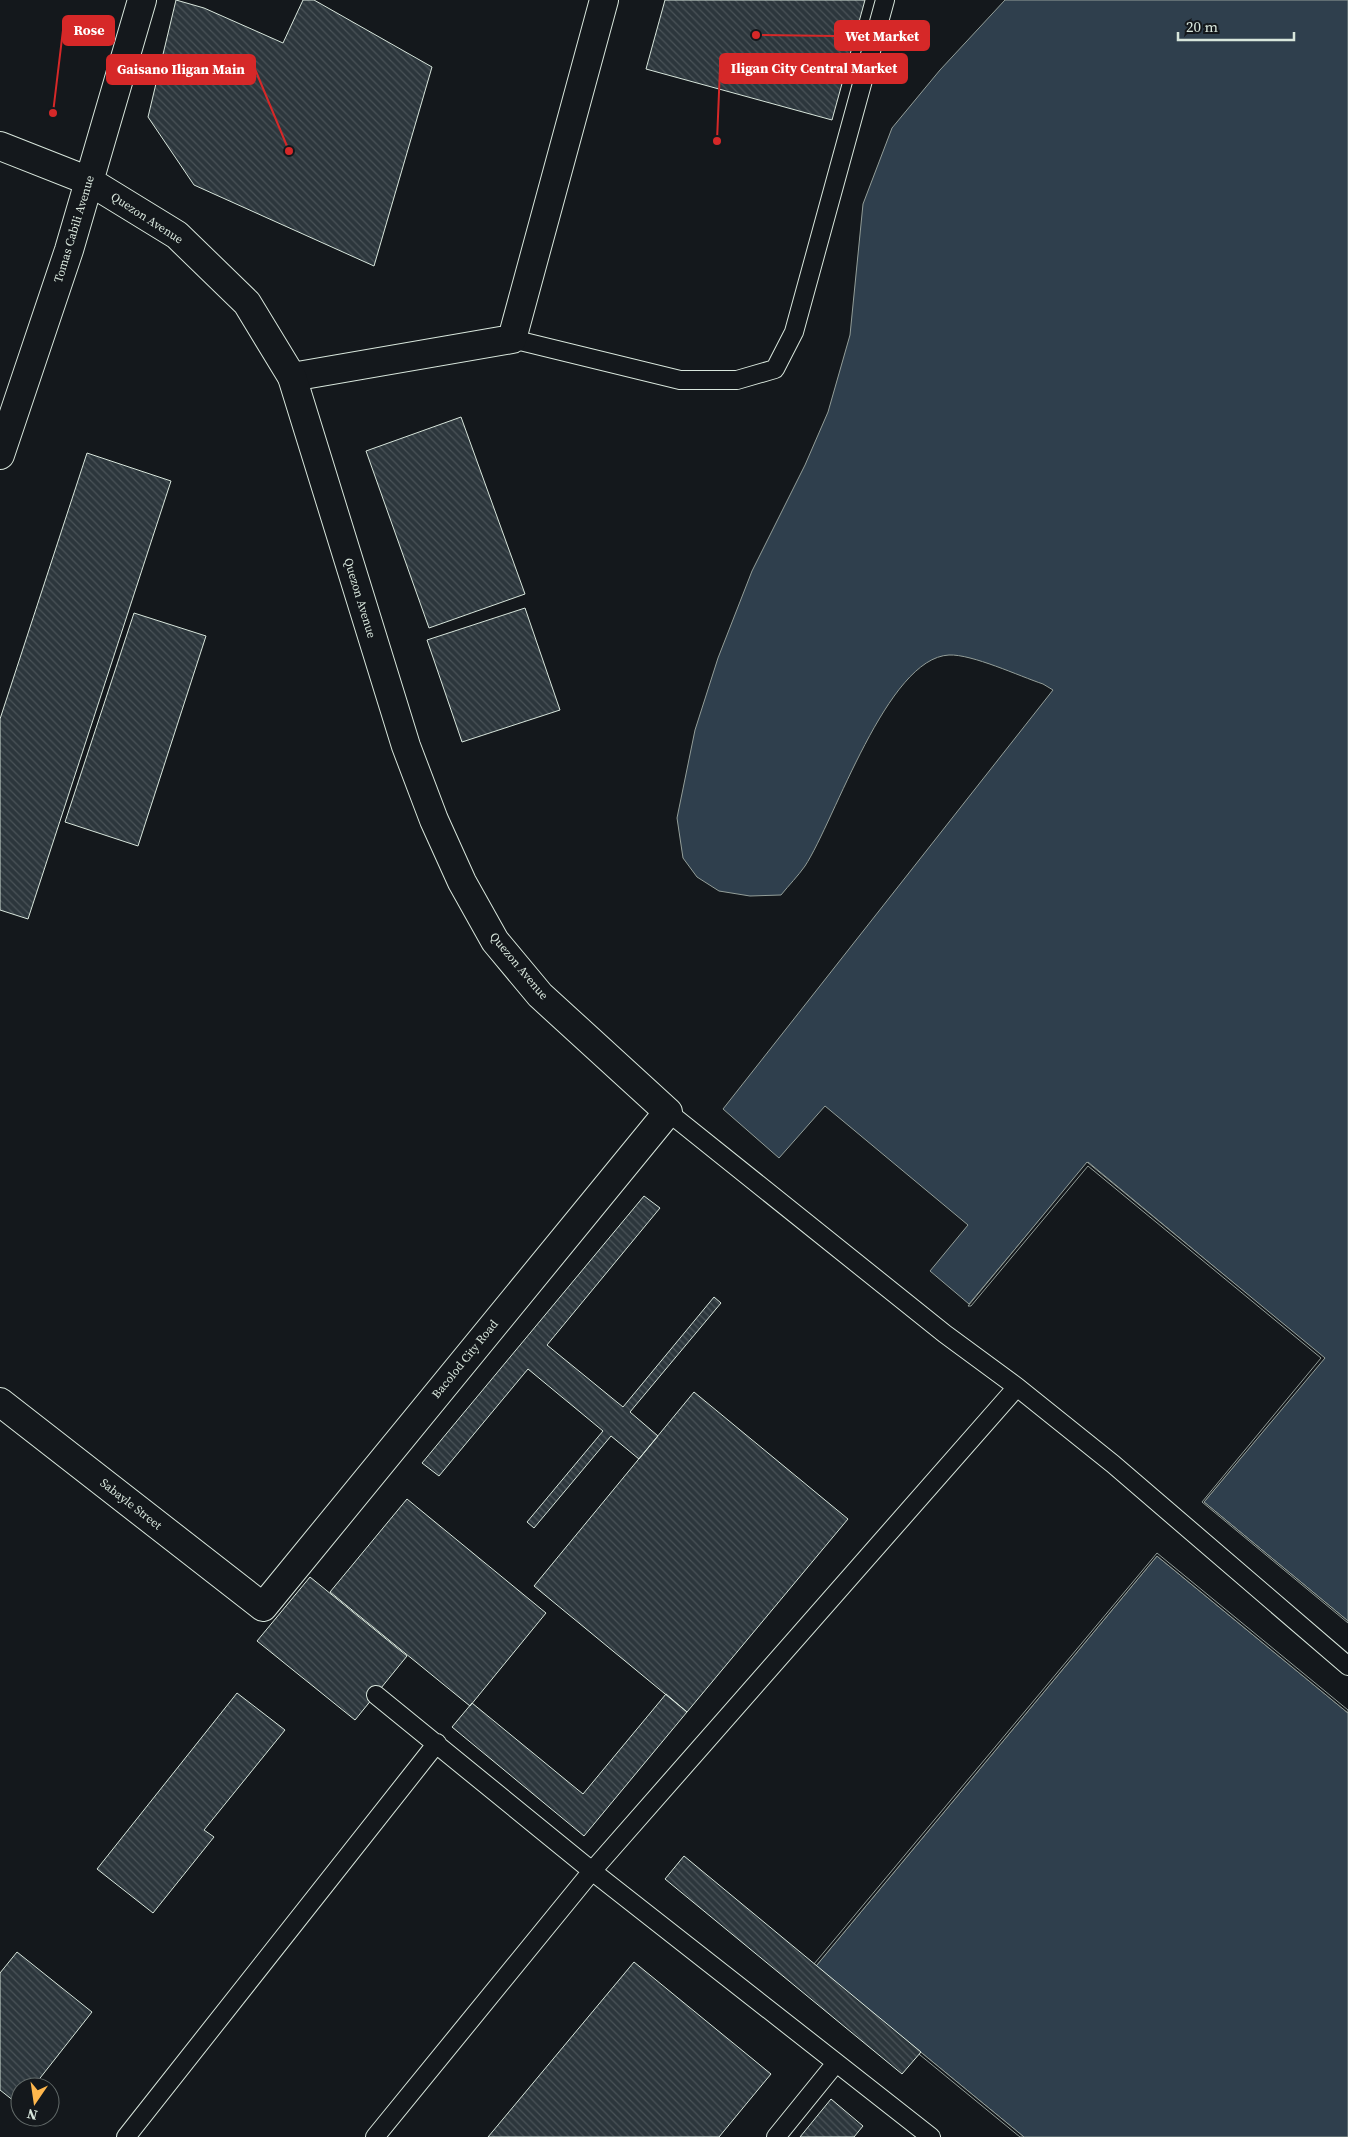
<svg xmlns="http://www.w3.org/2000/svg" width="1348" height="2137" font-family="'Source Serif 4',serif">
	<defs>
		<pattern id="building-back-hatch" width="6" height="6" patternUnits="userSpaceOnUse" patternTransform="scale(1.25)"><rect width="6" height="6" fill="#2c363c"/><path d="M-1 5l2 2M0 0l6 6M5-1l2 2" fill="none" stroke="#4a5358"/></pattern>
	</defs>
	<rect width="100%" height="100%" fill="#14181c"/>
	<path fill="#2f3f4d" stroke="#939e99" d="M1005,0h343v1621l-144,-119 120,-144 -236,-196 -119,142 -39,-33 38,-46 -143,-119 -46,52 -56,-49 330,-419 -10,-6c-24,-8 -71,-30 -94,-29 -62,3 -114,165 -144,211 -7,10 -16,19 -24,29l-31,1 -31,-5 -22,-14 -14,-19 -6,-40 18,-88 23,-72 34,-87 53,-106 23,-53 22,-77 13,-131 29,-76 48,-58z
		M1157,1556l191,157v424h-324l-208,-171z"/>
	<path fill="#14181c" stroke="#939e99" d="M1087,1162l238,196 -121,144 144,119v2l-146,-121 119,-144 -233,-192 -117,140h-3z
		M1157,1553l191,157v3l-191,-157 -341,410 208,171h-4l-206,-169v-4z"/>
	<path fill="url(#building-back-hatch)" stroke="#d8e6dc" d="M176,0l28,8 79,35 20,-43h11l118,67 -58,199 -180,-81 -46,-68z
		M665,0h200l-33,120 -186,-51z
		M461,417l64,177 -96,34 -63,-177z
		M87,453l84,28 -143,438 -28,-9v-191z
		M525,608l35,102 -98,32 -35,-102z
		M134,613l72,23 -68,210 -73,-24z
		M644,1196l16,12 -113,137 76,62 91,-110 7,6 -91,109 28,24 -19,23 -28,-23 -77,92 -7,-6 76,-91 -75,-62 -89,107 -17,-13z
		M694,1392l154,127 -161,193 -153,-126z
		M407,1499l139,114 -76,93 -140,-114z
		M310,1577l97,79 -52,64 -98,-79z
		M237,1693l48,37 -81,100 10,7 -61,76 -56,-44z
		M666,1694l21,18 -103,124 -132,-109 20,-24 111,91z
		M684,1856l237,196 -19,22 -237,-195z
		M17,1952l75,60 -59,75h-13l-1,18 -19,-15v-117z
		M634,1962l137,112 -52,63h-231z
		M831,2099l32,27 -9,11h-54z"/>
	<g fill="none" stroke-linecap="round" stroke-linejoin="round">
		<defs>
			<path id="lane" d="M512,339l168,41h57l38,-11 19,-37 91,-332
				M668,1112l277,222 72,53 96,77 235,202
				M376,1695l216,176 339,266
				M126,2137l311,-394
				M375,2137l217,-266 425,-484
				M776,2137l60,-74"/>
			<path id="street" d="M292,377l220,-38 92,-339"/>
			<path id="secondary" d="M0,146l89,35 88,54 70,68 45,74 114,369 28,74 28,62 33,59 45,54 128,117 -405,495 -263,-205
				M0,455l69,-205 73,-250"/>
		</defs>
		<use href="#lane" stroke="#d8e6dc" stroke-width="20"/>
		<use href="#street" stroke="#d8e6dc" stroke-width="30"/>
		<use href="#secondary" stroke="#d8e6dc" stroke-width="30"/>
		<use href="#lane" stroke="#14181c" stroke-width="18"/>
		<use href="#street" stroke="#14181c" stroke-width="28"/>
		<use href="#secondary" stroke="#14181c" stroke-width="28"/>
	</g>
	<g text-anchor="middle" stroke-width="4" stroke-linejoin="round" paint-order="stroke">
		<g font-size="12" fill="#d8e6dc" stroke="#14181c">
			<text transform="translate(147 218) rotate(33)" y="4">Quezon Avenue</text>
			<text transform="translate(74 229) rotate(-73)" y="4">Tomas Cabili Avenue</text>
			<text transform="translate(360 598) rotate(73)" y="4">Quezon Avenue</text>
			<text transform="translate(519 966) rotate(50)" y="4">Quezon Avenue</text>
			<text transform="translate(465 1359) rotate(-51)" y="4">Bacolod City Road</text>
			<text transform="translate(131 1504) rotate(38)" y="4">Sabayle Street</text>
		</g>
	</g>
	<path fill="none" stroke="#d62828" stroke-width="2" d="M53 113L63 30M756 35L835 36M717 141L720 68M289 151L255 69"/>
	<g fill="#d62828" stroke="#14181c" stroke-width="2">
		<circle cx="53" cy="113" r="5"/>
		<circle cx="756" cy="35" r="5"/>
		<circle cx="717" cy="141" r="5"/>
		<circle cx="289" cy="151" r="5"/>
	</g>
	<g fill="#d62828" stroke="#d62828" stroke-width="2">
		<rect x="63" y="16" width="51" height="29" rx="5"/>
		<rect x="835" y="21" width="94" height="29" rx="5"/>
		<rect x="720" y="54" width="187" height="29" rx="5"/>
		<rect x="107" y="55" width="148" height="29" rx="5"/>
	</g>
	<g font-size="14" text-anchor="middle" font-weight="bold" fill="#fff">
		<text x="89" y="35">Rose</text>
		<text x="882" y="41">Wet Market</text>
		<text x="814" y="73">Iligan City Central Market</text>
		<text x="181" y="74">Gaisano Iligan Main</text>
	</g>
	<g transform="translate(35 2102) rotate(193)"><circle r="24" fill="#14181c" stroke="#626a69"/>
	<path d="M0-4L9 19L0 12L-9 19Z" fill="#ffb74d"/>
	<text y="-8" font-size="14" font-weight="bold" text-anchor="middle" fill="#d8e6dc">N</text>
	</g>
	<path d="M1178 32v8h116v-8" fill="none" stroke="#d8e6dc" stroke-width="2.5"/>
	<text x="1186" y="32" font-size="15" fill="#d8e6dc" stroke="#14181c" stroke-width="4" paint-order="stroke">20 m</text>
</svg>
